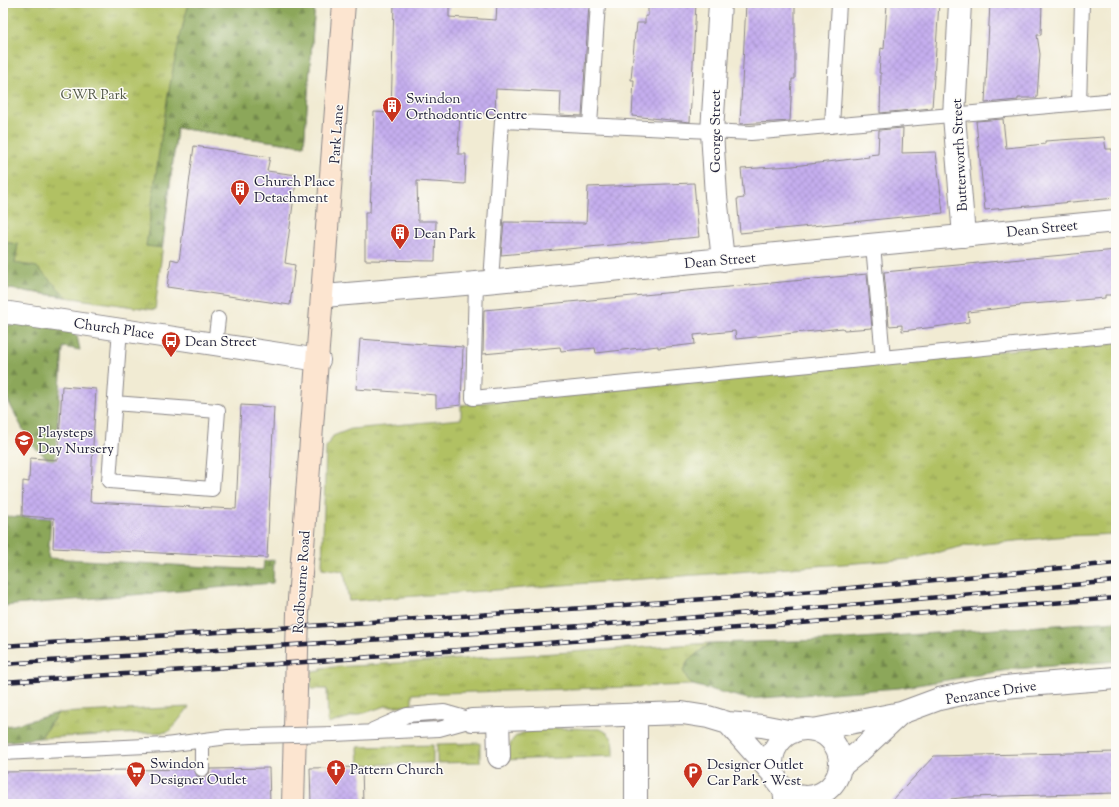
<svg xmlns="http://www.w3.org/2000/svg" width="1119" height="807" font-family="'Sorts Mill Goudy',serif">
	<defs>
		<pattern id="grass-tufts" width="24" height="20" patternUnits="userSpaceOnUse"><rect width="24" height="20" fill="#b1c164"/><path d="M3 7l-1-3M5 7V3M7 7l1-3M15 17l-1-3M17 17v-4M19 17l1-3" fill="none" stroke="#909c54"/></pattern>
		<pattern id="forest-firs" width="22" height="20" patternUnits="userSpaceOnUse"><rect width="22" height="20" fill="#8ca75a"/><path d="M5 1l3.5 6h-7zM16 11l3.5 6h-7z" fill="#72884c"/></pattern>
		<pattern id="building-cross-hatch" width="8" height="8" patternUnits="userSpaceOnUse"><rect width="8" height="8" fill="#c5aeee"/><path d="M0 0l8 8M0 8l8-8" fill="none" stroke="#a995cd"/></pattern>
	</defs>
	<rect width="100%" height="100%" fill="#fdfcf7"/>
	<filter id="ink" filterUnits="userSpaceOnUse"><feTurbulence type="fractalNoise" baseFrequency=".025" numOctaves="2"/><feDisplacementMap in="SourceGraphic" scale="8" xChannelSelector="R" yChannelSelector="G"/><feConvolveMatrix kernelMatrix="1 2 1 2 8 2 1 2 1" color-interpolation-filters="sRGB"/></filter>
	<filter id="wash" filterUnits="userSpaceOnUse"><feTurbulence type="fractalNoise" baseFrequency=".012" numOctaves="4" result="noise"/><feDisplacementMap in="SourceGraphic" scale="16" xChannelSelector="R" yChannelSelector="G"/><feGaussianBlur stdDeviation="0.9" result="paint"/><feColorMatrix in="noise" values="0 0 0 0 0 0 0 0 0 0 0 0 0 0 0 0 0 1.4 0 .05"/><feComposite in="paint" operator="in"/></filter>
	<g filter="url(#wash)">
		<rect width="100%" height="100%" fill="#f1ebd3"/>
		<path fill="url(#grass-tufts)" stroke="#6a7250" d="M3,3h312l-11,143 -127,-18 -22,182 -152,-22z
			M1116,340v194l-49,2 -103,10 -54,13 -561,42 -5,-30 -22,-3 4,-121 7,-11 18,-7 110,-10v-14l373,-38z
			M710,643l-22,18 -1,18 6,6 -281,9v12h-26l-58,18 -1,-35h-16v-17l10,-1v-3z
			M189,707l-18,23 -4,2 -127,6 18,-25z
			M600,729c14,6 14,13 14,27l-110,4c2,-8 5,-16 10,-22 14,-14 67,-9 86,-9z
			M480,743v19l-43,1v-19z
			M433,745v18l-74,2 -1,-18z"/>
		<path fill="url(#forest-firs)" stroke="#57644a" d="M189,3h126l-11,143 -127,-18 -15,120 -16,-2c12,-82 20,-164 43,-243z
			M3,242l15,2 -3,19 22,4 30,30 -64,-9z
			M17,324l54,6 6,6 3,14 -17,-3 -8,113 -5,1 -20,-18 -27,-52v-65z
			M3,516l48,2 -3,40 215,12 1,-9 10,-1 -1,23 -270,23z
			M1116,621v40l-102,8 -115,19 -151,11 -55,-14 -6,-6 -4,-9 5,-9 22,-18 121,-3z
			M58,713l-18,25 -37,4v-16l10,-1z"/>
		<g id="blocks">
			<path fill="url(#building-cross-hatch)" d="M394,3h55v14l47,3 1,-17h92l-7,113 -22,-1 1,-23 -65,-3 -1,25 -35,-2 -2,42h8l-1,30 -48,-3 1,40h18l-1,40 -70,-1v-48h5l4,-100 17,1z
				M648,3h48l-6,119 -58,-6 2,-36h-3l4,-47h1l1,-10h8v-7h3z
				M746,3l49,1v75h-3l-2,42 -50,3z
				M887,3h52l-7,105 -52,5 1,-40h-2l2,-25 3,1z
				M990,3h52l-1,32h-4l3,19 -3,44h-19v2l-33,3z
				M1003,119l3,29 39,-4v-3l59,-4 2,12h6l1,15h3v34l-131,12 -9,-89z
				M903,128l-1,25 34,-1 7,61 -203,20 -3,-34 7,-1 -3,-29 52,-3 76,-9 -1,-2 10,-1 1,-24z
				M194,146l76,11 -3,14 30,4 -12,88 10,2 -5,40 -123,-18 4,-28 8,2z
				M694,183l5,54 -198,18 3,-33 82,1 2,-36z
				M1116,250v45h-11v3l-85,7v1l-52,6 1,10 -34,5 -33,4v-6l-13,1 -5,-54z
				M867,274l5,54 -28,2 -1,-2 -107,11 -1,-8 -41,4 1,9 -17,2 -20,2v-2l-62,7 -1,-5 -34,3 -1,-4 -77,7 1,-44z
				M360,339l103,8 -2,58 -25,3v-13l-80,-6z
				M62,386l34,3 -6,113 146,7 5,-104 33,2 -7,151 -214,-10 1,-30 -32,-2 1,-35 6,1 1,-24 28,2z
				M1116,752v41l-147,4 -18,2 -5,5h-57l45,-48z
				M362,767l1,37h-52l-1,-36z
				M269,768l1,36h-267v-32l191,-3 3,7 5,1 7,-3 1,-5z"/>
		</g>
	</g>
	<g filter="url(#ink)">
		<use href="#blocks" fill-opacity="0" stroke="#8a8687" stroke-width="1"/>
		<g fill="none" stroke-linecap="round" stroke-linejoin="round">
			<defs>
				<path id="service" d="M1079,103l3,-100
					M590,125l8,-122
					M832,126l7,-123
					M873,245l10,113
					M491,281l11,-160 249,12 365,-33
					M476,283l-3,115 643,-63
					M215,344l3,-25
					M114,403l104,8 -6,78 -103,-8 11,-153
					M373,730l34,-15 37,-3 28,8
					M334,734l105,-5 33,-9
					M202,741v28
					M3,753l163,-8 62,-8 25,-1
					M779,784l3,20
					M820,804l4,-11"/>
				<path id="minor" d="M720,3l-8,129 4,64 7,64
					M960,3l-6,113 10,120
					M324,296l152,-13 640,-62
					M3,312l316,48
					M636,714v90
					M498,719l1,38
					M472,720l210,-7 26,4 20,6 34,3 31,6
					M728,723l47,53
					M772 763a34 34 0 1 1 68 0a34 34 0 1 1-68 0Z
					M813,730l88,-17
					M840,767l20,-16 41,-38 38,-14 41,-9 35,-4 101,-8"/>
				<path id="secondary" d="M293,804l5,-191 46,-610"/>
			</defs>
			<use href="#service" stroke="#8a8687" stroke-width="16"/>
			<use href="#minor" stroke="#8a8687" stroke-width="24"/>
			<use href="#secondary" stroke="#8a8687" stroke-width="24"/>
			<use href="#service" stroke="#fff" stroke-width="14"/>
			<use href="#minor" stroke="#fff" stroke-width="22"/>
			<use href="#secondary" stroke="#fce5d0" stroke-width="22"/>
			<defs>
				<path id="rail" d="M3,646l581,-38 244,-18 288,-27
					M3,664l579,-38 246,-19 288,-26
					M3,682l317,-21 796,-63"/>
			</defs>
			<use href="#rail" stroke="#22223b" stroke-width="4.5"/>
			<use href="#rail" stroke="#fdfcf7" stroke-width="3" stroke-dasharray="9" stroke-linecap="butt"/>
			<defs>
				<path id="service-bridge" d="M253,736l81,-2"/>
			</defs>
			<use href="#service-bridge" stroke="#8a8687" stroke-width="16" stroke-linecap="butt"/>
			<use href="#service-bridge" stroke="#fff" stroke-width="14"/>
		</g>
	</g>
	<defs>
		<symbol id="building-pin" viewBox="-11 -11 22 30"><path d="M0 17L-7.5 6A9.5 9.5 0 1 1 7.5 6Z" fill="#c8321e" stroke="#fdfcf7"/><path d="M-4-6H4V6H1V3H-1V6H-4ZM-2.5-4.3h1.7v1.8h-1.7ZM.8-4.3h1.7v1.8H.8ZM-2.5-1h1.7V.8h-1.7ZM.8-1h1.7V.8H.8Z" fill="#fff"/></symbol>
		<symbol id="bus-pin" viewBox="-11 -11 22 30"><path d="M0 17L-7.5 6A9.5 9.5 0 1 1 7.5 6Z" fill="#c8321e" stroke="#fdfcf7"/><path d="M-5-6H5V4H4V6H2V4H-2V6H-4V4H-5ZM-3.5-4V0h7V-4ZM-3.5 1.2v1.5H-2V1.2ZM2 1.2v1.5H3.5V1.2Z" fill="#fff"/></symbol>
		<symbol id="school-pin" viewBox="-11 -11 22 30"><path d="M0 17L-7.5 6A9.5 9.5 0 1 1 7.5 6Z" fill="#c8321e" stroke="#fdfcf7"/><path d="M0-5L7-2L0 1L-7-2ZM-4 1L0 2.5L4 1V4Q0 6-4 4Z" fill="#fff"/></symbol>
		<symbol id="church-pin" viewBox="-11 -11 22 30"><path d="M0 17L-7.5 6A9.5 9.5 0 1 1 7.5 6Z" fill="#c8321e" stroke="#fdfcf7"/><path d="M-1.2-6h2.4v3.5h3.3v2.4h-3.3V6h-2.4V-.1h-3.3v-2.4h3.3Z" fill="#fff"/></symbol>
		<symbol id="supermarket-pin" viewBox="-11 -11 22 30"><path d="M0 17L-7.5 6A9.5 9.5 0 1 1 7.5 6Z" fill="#c8321e" stroke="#fdfcf7"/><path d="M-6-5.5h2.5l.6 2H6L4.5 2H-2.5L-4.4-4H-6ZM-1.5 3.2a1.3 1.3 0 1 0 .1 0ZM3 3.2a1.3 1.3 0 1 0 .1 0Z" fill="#fff"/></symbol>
		<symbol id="parking-pin" viewBox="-11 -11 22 30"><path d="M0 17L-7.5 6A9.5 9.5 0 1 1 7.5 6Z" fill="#c8321e" stroke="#fdfcf7"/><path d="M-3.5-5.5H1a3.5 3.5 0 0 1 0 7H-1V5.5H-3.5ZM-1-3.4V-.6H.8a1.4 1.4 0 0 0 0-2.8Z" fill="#fff"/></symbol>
	</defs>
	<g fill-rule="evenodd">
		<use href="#building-pin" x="381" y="95" width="22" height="30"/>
		<use href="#building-pin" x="229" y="178" width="22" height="30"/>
		<use href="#building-pin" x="389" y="222" width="22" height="30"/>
		<use href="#bus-pin" x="160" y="330" width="22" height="30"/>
		<use href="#school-pin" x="13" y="429" width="22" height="30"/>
		<use href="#church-pin" x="325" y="758" width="22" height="30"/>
		<use href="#supermarket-pin" x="125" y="760" width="22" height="30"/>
		<use href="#parking-pin" x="682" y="761" width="22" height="30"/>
	</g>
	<g text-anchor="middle" stroke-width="3" stroke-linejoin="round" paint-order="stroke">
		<g font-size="14" fill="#545a49" stroke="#fdfcf7">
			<text x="94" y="99">GWR Park</text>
		</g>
		<g font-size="14" fill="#22223b" stroke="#fdfcf7" text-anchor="start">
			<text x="406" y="103">Swindon<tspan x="406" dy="16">Orthodontic Centre</tspan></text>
			<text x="254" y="186">Church Place<tspan x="254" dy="16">Detachment</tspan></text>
			<text x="414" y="238">Dean Park</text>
			<text x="185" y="346">Dean Street</text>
			<text x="38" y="437">Playsteps<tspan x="38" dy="16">Day Nursery</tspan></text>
			<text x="150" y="768">Swindon<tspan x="150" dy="16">Designer Outlet</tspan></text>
			<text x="707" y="769">Designer Outlet<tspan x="707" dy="16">Car Park - West</tspan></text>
			<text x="350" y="774">Pattern Church</text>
		</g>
		<g font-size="14" fill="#22223b" stroke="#fdfcf7">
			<text transform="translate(715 131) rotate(-90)" y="5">George Street</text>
			<text transform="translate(336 134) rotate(-86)" y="5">Park Lane</text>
			<text transform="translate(959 155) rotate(-93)" y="5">Butterworth Street</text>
			<text transform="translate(1042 228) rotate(-6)" y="5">Dean Street</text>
			<text transform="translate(720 260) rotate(-5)" y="5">Dean Street</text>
			<text transform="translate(114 328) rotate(8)" y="5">Church Place</text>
			<text transform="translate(301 582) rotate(-86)" y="5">Rodbourne Road</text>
			<text transform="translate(991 692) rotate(-9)" y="5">Penzance Drive</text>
		</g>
	</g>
	<rect width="1119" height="807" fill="none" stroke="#fdfcf7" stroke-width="16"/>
</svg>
